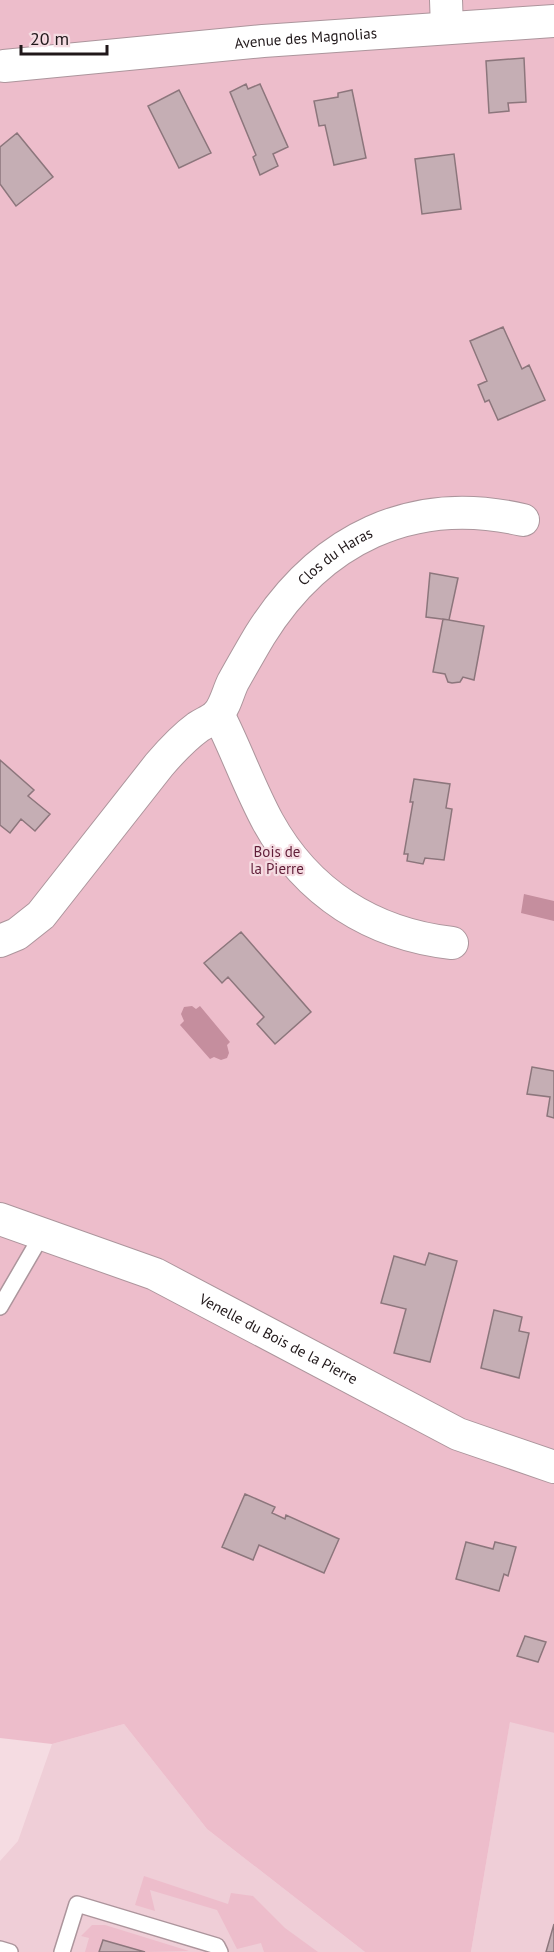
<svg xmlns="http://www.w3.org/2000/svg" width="554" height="1952" font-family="'PT Sans',sans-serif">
	<rect width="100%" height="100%" fill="#f5dce2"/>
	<path fill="#efced7" d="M510,1721l44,12v219h-83z
		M124,1724l83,105 158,123h-365v-91l18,-20 34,-97z"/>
	<path fill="#edbdcb" d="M0,0h554v1733l-44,-11 -39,230h-106l-158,-123 -83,-105 -72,20 -52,-6z
		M144,1876l84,28 3,-11 22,3 32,32 33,24h-54l-3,-9 -24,6 -20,-39 -67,-20 5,21 -20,-6z
		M92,1925h13l84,26 -44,1 -42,-12 -4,12h-14l4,-14 -8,-2z"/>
	<path fill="#c58e9e" d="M524,894l30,7v20l-33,-8z
		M192,1006l4,3 4,-3 30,36 -3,3 2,8 -2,5 -6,2 -7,-3 -4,2 -30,-34 4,-4 -3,-7 3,-7z"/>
	<path fill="#c5aeb4" stroke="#8c767c" stroke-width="1.5" d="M524,58l2,44 -18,1 1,8 -20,2 -3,-52z
		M246,84l2,5 12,-5 28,63 -15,7 5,12 -18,9 -7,-18 3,-2 -26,-63z
		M179,90l32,63 -32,15 -31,-62z
		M352,90l14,68 -32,7 -9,-40 -6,1 -5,-25 24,-4v-4z
		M17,133l36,44 -37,29 -16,-22v-37z
		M454,154l7,55 -39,5 -7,-55z
		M503,327l19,42 7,-4 16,35 -47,20 -9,-20 -4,2 -7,-17 9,-4 -17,-40z
		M430,573l28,5 -9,42 -23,-3z
		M443,619l41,7 -10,54 -11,-3 -3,5 -8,1 -4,-1 -3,-8 -12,-2z
		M0,760l34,30 -6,6 22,18 -15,17 -14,-12 -11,14 -10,-8z
		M414,779l36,5 -4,24 6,1 -8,51 -19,-2 -2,6 -16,-3 1,-7h-4l9,-52h-3z
		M241,932l70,80 -36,32 -18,-20 7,-7 -36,-40 -6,6 -18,-20z
		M532,1067l22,4v47l-7,-2 3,-19 -23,-3z
		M429,1253l28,8 -27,101 -36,-9 12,-44 -25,-6 13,-47 31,9z
		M494,1310l28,7 -3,14 10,2 -10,45 -38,-10z
		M245,1494l30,13 -3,6 13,6 1,-4 53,24 -15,34 -65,-28 -6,15 -31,-13z
		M466,1542l27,7 2,-7 21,5 -8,29 -4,-2 -5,17 -43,-12z
		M525,1636l21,6 -8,20 -21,-6z
		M554,1924v28h-8z
		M103,1940l42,12h-46z"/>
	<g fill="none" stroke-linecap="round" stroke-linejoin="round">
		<defs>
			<path id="service" d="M0,1307l43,-74
				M0,1949l10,3
				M62,1952l15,-48 140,42 3,6"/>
			<g id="minor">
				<path d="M446,0l1,28"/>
				<path id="s1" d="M4,66l259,-25 291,-20"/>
				<path d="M218,714c18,35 31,73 50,108 39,71 104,112 184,121"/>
				<path id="s2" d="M0,941l17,-7 24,-19 118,-150c12,-14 24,-27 39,-38 6,-4 14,-7 19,-12 8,-8 11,-23 16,-33 9,-16 18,-32 27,-47 60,-96 152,-141 263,-115"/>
				<path id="s3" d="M0,1219l155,55 303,160 96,33"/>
			</g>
		</defs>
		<use href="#service" stroke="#ac959c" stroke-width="18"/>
		<use href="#minor" stroke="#ac959c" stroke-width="34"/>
		<use href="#service" stroke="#fff" stroke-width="15"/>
		<use href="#minor" stroke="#fff" stroke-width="32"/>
	</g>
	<g text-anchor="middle" stroke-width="4.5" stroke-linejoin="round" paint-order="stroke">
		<g font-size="15" fill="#20181a" stroke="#f5dce2">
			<text dy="5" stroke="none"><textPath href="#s1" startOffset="303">Avenue des Magnolias</textPath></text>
			<text dy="5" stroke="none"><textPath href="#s2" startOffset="518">Clos du Haras</textPath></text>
			<text dy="5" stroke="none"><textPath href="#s3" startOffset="304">Venelle du Bois de la Pierre</textPath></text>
		</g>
		<g font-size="15" fill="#601e38" stroke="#f5dce2">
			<text x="277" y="857">Bois de<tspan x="277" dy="17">la Pierre</tspan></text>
		</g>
	</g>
	<path d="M21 45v9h86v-9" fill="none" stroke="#20181a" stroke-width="3"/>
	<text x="30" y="45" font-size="18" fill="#20181a" stroke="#f5dce2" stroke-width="4.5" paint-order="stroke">20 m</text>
</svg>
